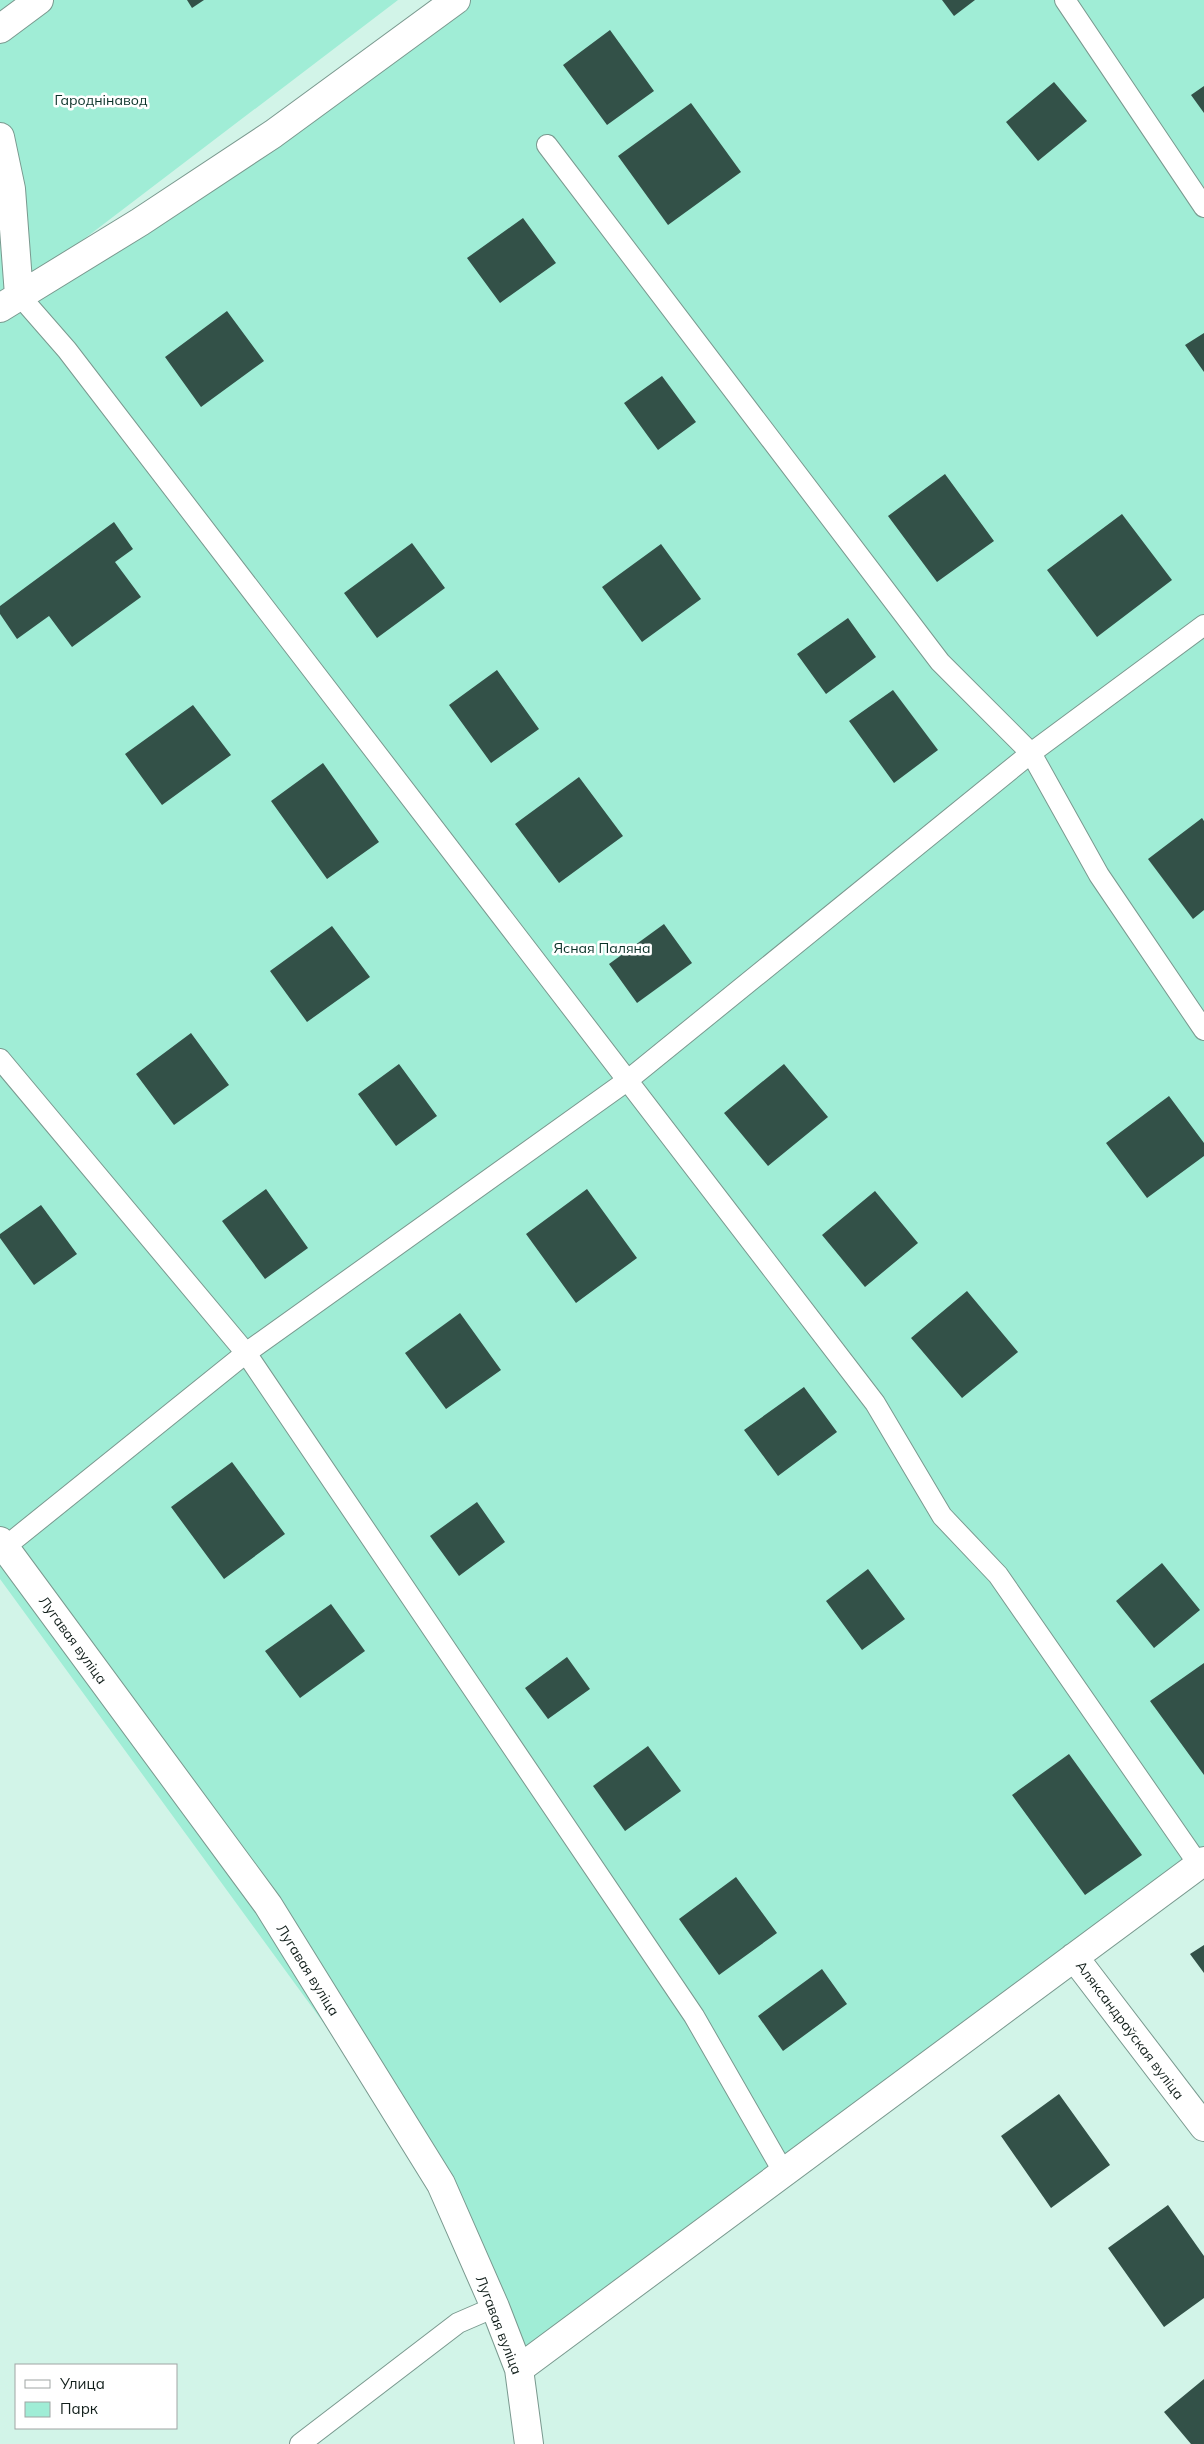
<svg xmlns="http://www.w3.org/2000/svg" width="1204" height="2444" font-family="Mulish,sans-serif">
	<rect width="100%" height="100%" fill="#d2f4e8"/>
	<path fill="#a0edd6" d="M0,0h398l-398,303z
		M436,0h768v1861l-685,508 -78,-185 -441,-605v-1262z"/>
	<path fill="#335148" d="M187,0h17l-12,8z
		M942,0h33l-21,16z
		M610,30l44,61 -47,34 -44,-60z
		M1054,82l33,39 -49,40 -32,-39z
		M1204,86v27l-13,-18z
		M691,103l50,69 -73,53 -50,-69z
		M523,218l33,45 -56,40 -33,-45z
		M227,311l37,50 -63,46 -36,-50z
		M1204,333v39l-19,-27z
		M662,376l34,46 -38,28 -34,-47z
		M945,474l49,67 -57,41 -49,-66z
		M1122,514l50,66 -75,57 -50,-67z
		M114,522l19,27 -18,13 26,35 -69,50 -23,-31 -32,23 -17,-25v-8z
		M412,543l33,45 -68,50 -33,-45z
		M661,544l40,55 -59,43 -40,-55z
		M848,618l28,39 -50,37 -29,-40z
		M497,670l42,59 -48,34 -42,-58z
		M893,690l45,60 -44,33 -45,-62z
		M193,705l38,50 -69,50 -37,-51z
		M323,763l56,79 -52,37 -56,-78z
		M579,777l44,59 -64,47 -44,-59z
		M1202,818l2,3v89l-11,9 -45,-60z
		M664,924l28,39 -55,40 -28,-39z
		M332,926l38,51 -63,45 -37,-51z
		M191,1033l38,52 -55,40 -38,-51z
		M399,1064l38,52 -41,30 -38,-52z
		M784,1064l44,53 -60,49 -44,-53z
		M1169,1096l35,47v13l-57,42 -41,-55z
		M266,1189l42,59 -43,31 -43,-58z
		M587,1189l50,69 -61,45 -50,-69z
		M875,1191l43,52 -53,44 -43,-52z
		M41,1205l36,49 -43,31 -34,-47v-4z
		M967,1291l51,61 -56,46 -51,-60z
		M460,1313l41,57 -55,39 -41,-56z
		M804,1387l33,45 -59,44 -34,-46z
		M232,1462l53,72 -61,45 -53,-72z
		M477,1502l28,40 -46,34 -29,-40z
		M1162,1563l38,47 -46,38 -38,-47z
		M868,1569l37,50 -43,31 -36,-49z
		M331,1604l34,47 -65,47 -35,-47z
		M567,1657l23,32 -42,30 -23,-31z
		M1204,1663v112l-54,-74z
		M648,1746l33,45 -56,40 -32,-45z
		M1069,1754l73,101 -57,40 -73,-100z
		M736,1877l41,56 -58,42 -40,-56z
		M1204,1945v28l-14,-19z
		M822,1969l25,35 -64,47 -25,-35z
		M1059,2094l51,71 -59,43 -50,-72z
		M1168,2205l36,51v42l-40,29 -56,-79z
		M1204,2379v65h-13l-27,-32z"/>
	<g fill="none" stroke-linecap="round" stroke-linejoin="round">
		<defs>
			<path id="service" d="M1065,0l139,207
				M547,145l393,517 91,91 68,122 105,155
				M19,295l48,55 808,1053 67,113 56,59 201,290
				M0,1059l246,294 448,663 90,157
				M5,1547l241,-194 382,-273 403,-327 173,-128
				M300,2444l158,-121 37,-16"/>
			<path id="minor" d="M0,29l39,-29
				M0,137l11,52 8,106
				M0,308l140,-86 133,-88 183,-134
				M0,1541l268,364 173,279 54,123 24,62 10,75
				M1074,1957l130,170
				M519,2369l685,-508"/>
		</defs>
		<use href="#service" stroke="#7a998f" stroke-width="22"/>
		<use href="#minor" stroke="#7a998f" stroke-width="30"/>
		<use href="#service" stroke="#fff" stroke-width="20"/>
		<use href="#minor" stroke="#fff" stroke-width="28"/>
	</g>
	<g text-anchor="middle" stroke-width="5" stroke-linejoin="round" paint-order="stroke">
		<g font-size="14" fill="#0a3228" stroke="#fff">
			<text x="101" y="105">Гароднінавод</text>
			<text x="602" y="953">Ясная Паляна</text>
		</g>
		<g font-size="14" fill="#121f1b" stroke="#fff">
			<text transform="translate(73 1640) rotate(54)" y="5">Лугавая вуліца</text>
			<text transform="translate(308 1970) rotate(58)" y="5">Лугавая вуліца</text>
			<text transform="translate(1130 2030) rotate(53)" y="5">Аляксандраўская вуліца</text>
			<text transform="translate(499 2325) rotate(69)" y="5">Лугавая вуліца</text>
		</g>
	</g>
	<rect x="15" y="2364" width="162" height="65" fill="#ffffff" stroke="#a0a5a4"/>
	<rect x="25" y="2380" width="25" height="8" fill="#ffffff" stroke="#a0a5a4"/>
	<text x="60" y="2389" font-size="15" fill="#121f1b">Улица</text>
	<rect x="25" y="2402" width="25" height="15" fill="#a0edd6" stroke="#a0a5a4"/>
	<text x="60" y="2414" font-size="15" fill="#121f1b">Парк</text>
</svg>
